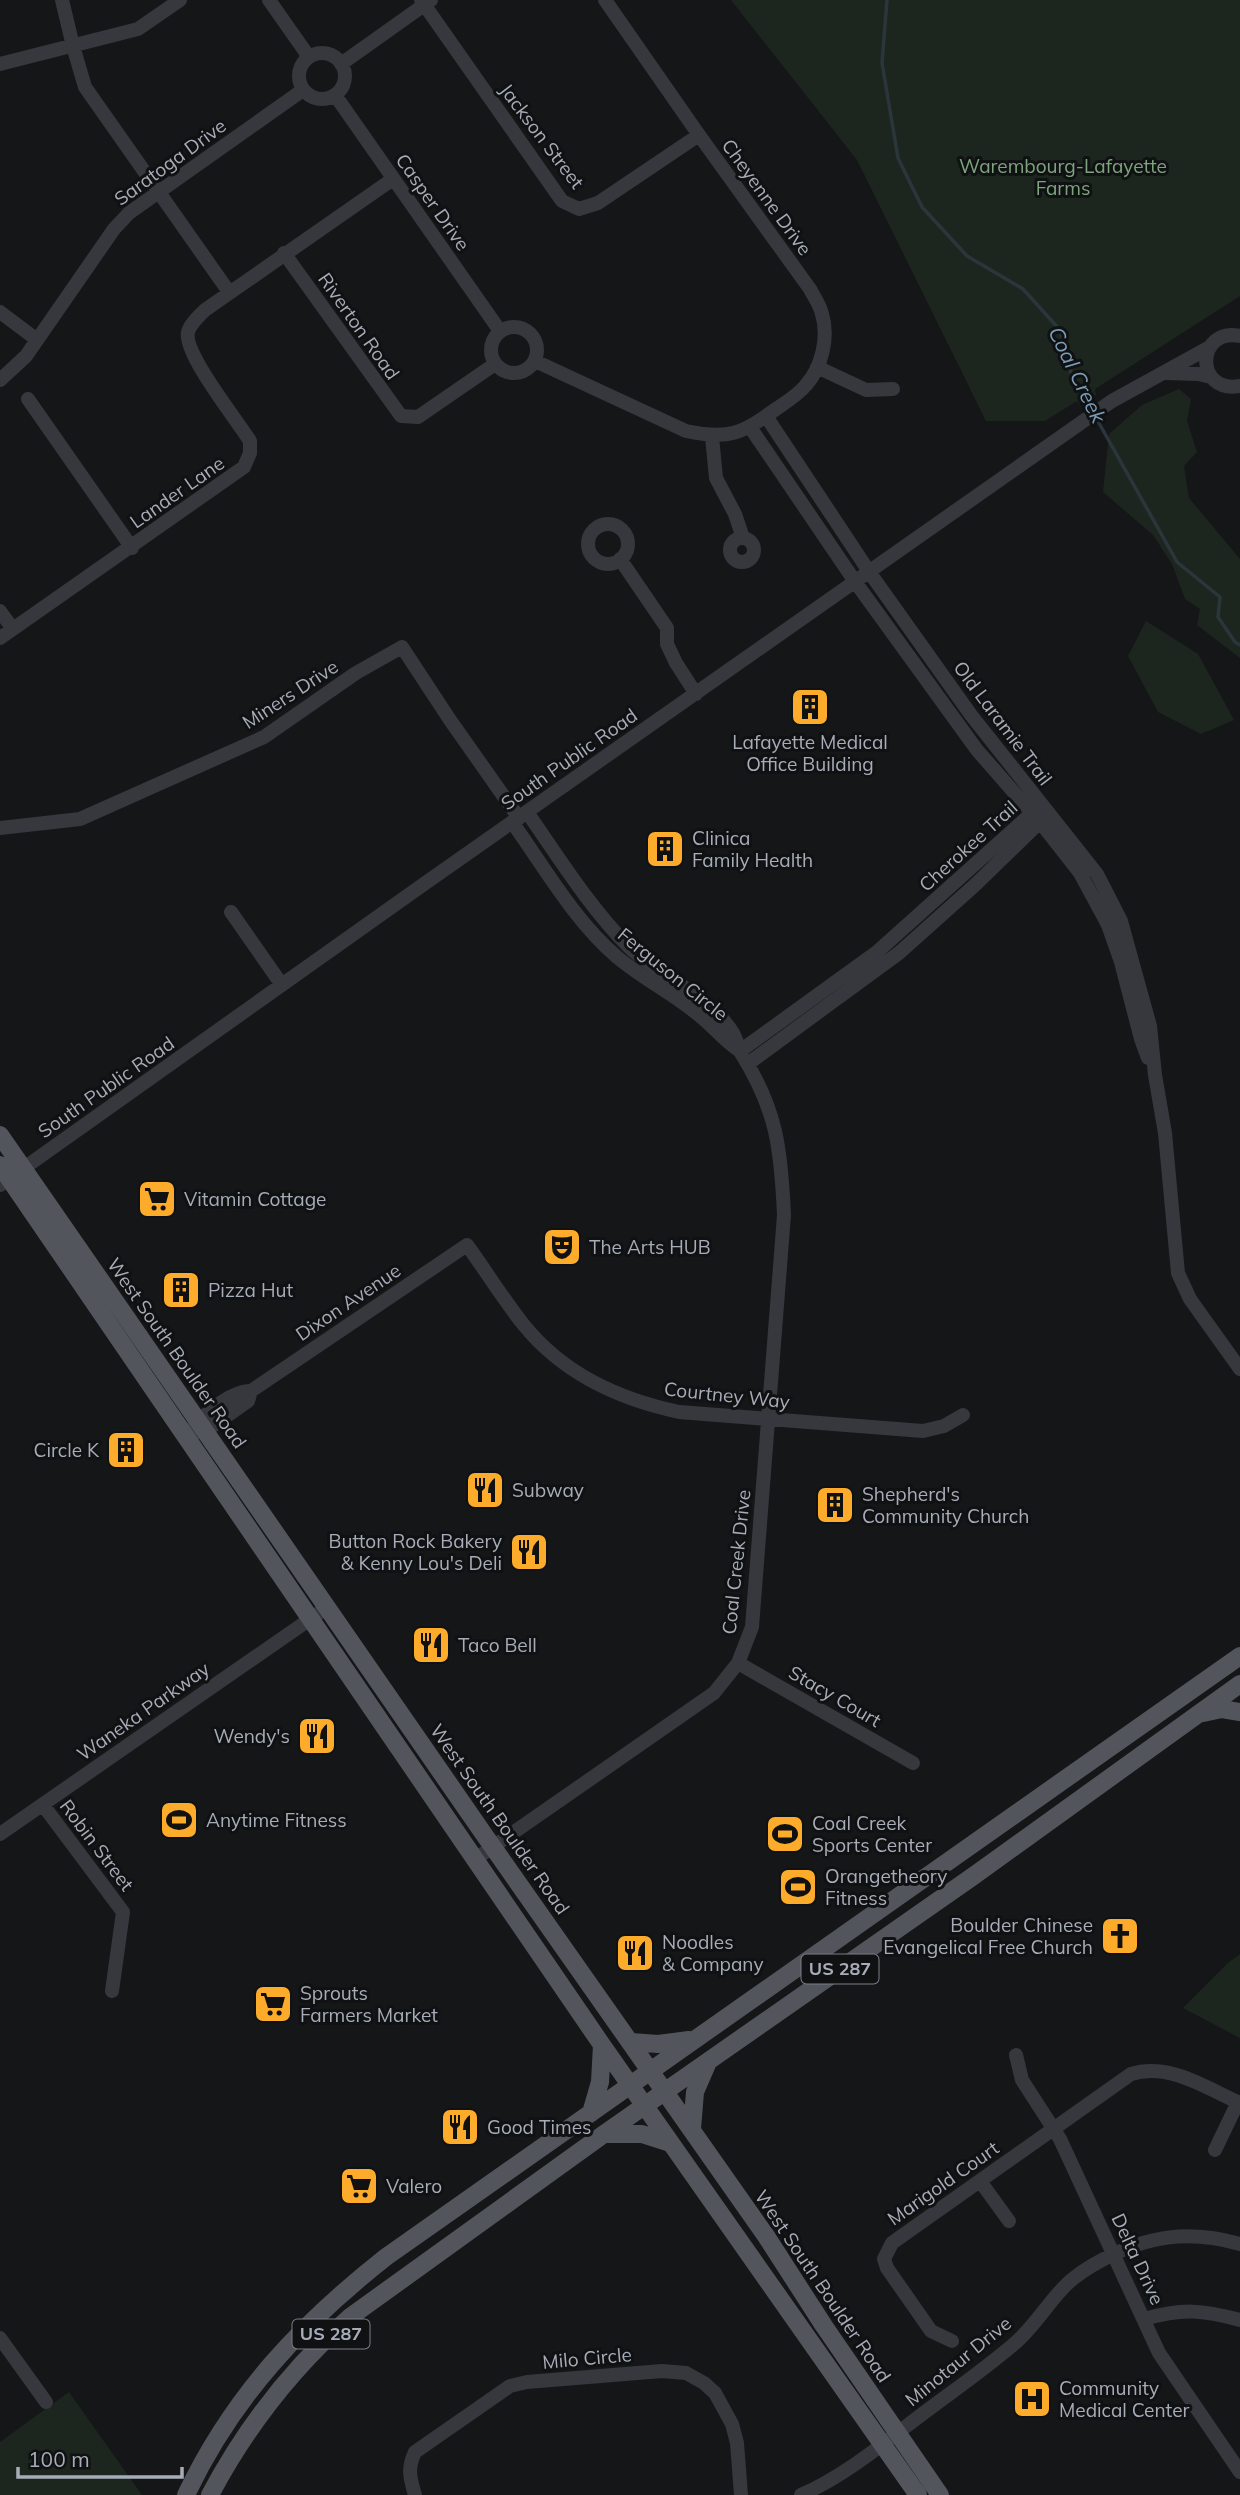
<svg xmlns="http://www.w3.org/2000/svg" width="1240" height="2495" font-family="Mulish,sans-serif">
	<rect width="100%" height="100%" fill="#151618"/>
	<path fill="#1d261e" d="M731,0h509v296l-145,93 1,6 -17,9 -2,-3 -32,20h-59l-129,-261z
		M1179,389l12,10 -4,22 10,31 -13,14 5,32 51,61v99l-43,-33 3,-16 -15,-10 -13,-35 -19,-29 -50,-43 6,-58 33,-29z
		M1146,621l52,33 36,66 -33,14 -43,-22 -30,-56z
		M1240,1954v84l-57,-30 45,-45z
		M69,2392l73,103h-142v-53z"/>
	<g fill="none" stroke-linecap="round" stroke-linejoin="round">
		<path stroke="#2b353c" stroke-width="3.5" d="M887,0l-5,63 16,95 24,49 45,49 56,33 37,41 11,43 21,37
			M1095,416l82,146 43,35 -2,20 17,25 5,3"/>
		<path stroke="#36383d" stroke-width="14" d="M62,0l11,46 12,41 144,205
			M269,0l40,57
			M421,0l141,201 17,8 19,-6 101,-68
			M299 76a23 23 0 1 1 46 0a23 23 0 1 1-46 0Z
			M0,64l138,-35 42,-29
			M341,64l90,-64
			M335,95l165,236
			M284,253l117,163 17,1 77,-53
			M0,312l36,27
			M491 350a23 23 0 1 1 46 0a23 23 0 1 1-46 0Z
			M1240,336c-44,-9 -46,58 0,50
			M535,361l151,70c43,9 55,3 90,-22 10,-7 22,-14 30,-24 16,-18 23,-48 16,-71 -2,-9 -8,-17 -12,-25l-111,-154 -94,-135
			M817,367l49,23 27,-1
			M1166,373l32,1 13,3
			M0,380l26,-24 88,-127 15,-16 174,-123
			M28,399l104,149
			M766,416l104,157 101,142 126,159 24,47 29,105 5,49 10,58 13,140 12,26 50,70
			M750,427l106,156 121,167 63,72 40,51 28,52 13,37 20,77 7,19
			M712,437l4,41 19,36 8,24
			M588 544a20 20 0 1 1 40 0a20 20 0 1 1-40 0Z
			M730 550a12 12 0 1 1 24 0a12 12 0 1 1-24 0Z
			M620,559l47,69v16l9,19 20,31
			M0,611l13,18
			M0,638l244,-171 6,-14v-12c-13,-21 -67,-88 -62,-109 2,-8 11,-16 17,-22l188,-131
			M512,822c33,46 62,98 105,135 26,22 57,37 83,59 14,11 24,25 40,35
			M0,828l80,-9 184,-82 92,-64 46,-26 48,73 69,98
			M231,912l51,73
			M740,1051l137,-99 155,-139 6,-2
			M749,1063l150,-110 76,-68 65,-63 3,-8
			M0,1185l424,-301 688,-483 98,-54
			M195,1433l16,-6 37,-26 3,-10
			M186,1436c13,-17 42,-45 65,-45l216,-146c19,26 36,54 56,79 40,50 95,75 156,88l244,19 21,-5 19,-11
			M738,1663l175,100
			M43,1805l80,107 -11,79
			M0,1834l326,-226
			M474,1860l240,-167 24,-30 14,-36 32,-412c-3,-66 -7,-105 -43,-162 -3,-7 -5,-14 -8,-20 -7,-12 -19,-22 -30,-31 -22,-20 -51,-33 -73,-54 -40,-40 -71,-90 -103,-136
			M1016,2055l6,25 38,59 99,214 81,119
			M1215,2150l23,-48
			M980,2181l29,40
			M1145,2319c37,-11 58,-9 95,1
			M0,2338l46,64
			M952,2341l-21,-10 -44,-63 -3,-9 8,-16 239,-169c38,-12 75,14 109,29
			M415,2495c-5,-17 -8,-26 0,-43l95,-66 17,-4 135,-11 24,2 18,10 11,10 17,31 5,19 4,52
			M801,2495c39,-17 74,-45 107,-70 35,-27 72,-52 106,-81 19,-16 32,-38 49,-56 11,-12 24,-20 39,-28 47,-25 87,-30 138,-16"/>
		<path stroke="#52555c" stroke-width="18" d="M0,1135l483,698 283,403 58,90 116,169
			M0,1165l602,880 316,450
			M1203,1713l19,-4 18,3
			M631,2042l27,2 31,-4
			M591,2113l9,-31 2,-37
			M692,2129l3,-37 13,-30
			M604,2134h38l28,9
			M186,2495c47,-99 115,-171 200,-238l854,-601
			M210,2495c36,-68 82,-127 140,-178l254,-183 368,-257 268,-193"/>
	</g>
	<defs>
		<symbol id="building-square" viewBox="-11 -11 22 22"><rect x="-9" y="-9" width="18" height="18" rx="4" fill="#fcab2a" stroke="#101113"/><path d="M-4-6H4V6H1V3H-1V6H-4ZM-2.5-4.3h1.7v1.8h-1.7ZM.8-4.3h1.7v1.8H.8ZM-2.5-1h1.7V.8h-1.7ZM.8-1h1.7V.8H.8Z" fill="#111"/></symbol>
		<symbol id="supermarket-square" viewBox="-11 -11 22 22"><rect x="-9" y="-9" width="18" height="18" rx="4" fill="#fcab2a" stroke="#101113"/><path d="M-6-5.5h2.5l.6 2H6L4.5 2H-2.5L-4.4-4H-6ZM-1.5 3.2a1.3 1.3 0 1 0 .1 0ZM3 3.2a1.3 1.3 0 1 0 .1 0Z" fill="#111"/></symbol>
		<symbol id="theatre-square" viewBox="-11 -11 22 22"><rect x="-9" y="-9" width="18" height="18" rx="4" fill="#fcab2a" stroke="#101113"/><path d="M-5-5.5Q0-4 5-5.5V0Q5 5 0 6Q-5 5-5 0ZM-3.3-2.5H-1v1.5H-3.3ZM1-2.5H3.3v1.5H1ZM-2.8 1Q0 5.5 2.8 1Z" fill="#111"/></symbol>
		<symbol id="restaurant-square" viewBox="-11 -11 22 22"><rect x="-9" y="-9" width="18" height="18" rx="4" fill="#fcab2a" stroke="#101113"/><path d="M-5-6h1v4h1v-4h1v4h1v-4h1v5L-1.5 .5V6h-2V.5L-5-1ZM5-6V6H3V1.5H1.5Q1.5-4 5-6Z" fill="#111"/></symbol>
		<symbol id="stadium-square" viewBox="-11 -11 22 22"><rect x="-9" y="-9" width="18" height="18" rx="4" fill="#fcab2a" stroke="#101113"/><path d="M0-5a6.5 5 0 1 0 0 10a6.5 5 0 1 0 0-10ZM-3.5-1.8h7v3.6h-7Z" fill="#111"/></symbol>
		<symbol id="church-square" viewBox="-11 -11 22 22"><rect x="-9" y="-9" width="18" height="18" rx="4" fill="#fcab2a" stroke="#101113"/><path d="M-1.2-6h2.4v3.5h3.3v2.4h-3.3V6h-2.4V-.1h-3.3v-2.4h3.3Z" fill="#111"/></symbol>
		<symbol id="hospital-square" viewBox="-11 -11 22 22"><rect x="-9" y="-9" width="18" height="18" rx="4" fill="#fcab2a" stroke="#101113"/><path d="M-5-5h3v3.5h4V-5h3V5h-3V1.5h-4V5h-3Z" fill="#111"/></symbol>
	</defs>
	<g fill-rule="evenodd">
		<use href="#building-square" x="788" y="685" width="44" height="44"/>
		<use href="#building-square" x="643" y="827" width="44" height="44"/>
		<use href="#supermarket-square" x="135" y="1177" width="44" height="44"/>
		<use href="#theatre-square" x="540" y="1225" width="44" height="44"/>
		<use href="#building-square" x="159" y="1268" width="44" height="44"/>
		<use href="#building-square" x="104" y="1428" width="44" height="44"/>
		<use href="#restaurant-square" x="463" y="1468" width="44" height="44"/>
		<use href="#building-square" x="813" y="1483" width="44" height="44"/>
		<use href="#restaurant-square" x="507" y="1530" width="44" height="44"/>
		<use href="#restaurant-square" x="409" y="1623" width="44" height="44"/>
		<use href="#restaurant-square" x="295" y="1714" width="44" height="44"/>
		<use href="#stadium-square" x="157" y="1798" width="44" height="44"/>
		<use href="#stadium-square" x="763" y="1812" width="44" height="44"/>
		<use href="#stadium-square" x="776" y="1865" width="44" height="44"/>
		<use href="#church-square" x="1098" y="1914" width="44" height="44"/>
		<use href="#restaurant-square" x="613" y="1931" width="44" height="44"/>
		<use href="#supermarket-square" x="251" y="1982" width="44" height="44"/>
		<use href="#restaurant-square" x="438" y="2105" width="44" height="44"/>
		<use href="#supermarket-square" x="337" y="2164" width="44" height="44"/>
		<use href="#hospital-square" x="1010" y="2377" width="44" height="44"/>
	</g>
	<g text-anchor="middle" stroke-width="6" stroke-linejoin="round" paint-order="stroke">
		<g fill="#101113" stroke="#7a7e86" stroke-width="2">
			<rect x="801.5" y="1954.5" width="77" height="29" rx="5"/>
			<rect x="292.5" y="2319.5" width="77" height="29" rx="5"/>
		</g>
		<g font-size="18" font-weight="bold" fill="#a7adb8">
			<text x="840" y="1975">US 287</text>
			<text x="331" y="2340">US 287</text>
		</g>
		<g font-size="19" fill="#a7adb8" stroke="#101113">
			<text transform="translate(542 136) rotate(53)" y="7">Jackson Street</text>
			<text transform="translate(170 162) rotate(-36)" y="7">Saratoga Drive</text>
			<text transform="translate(767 197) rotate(54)" y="7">Cheyenne Drive</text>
			<text transform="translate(433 202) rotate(55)" y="7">Casper Drive</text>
			<text transform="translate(359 326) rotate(55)" y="7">Riverton Road</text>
			<text transform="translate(177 492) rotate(-35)" y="7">Lander Lane</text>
			<text transform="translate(290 694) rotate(-33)" y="7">Miners Drive</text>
			<text transform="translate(1003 723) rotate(53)" y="7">Old Laramie Trail</text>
			<text transform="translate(569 759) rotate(-35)" y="7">South Public Road</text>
			<text transform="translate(968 846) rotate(-42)" y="7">Cherokee Trail</text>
			<text transform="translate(673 974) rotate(39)" y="7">Ferguson Circle</text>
			<text transform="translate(106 1087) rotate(-35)" y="7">South Public Road</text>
			<text transform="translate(348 1302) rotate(-34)" y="7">Dixon Avenue</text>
			<text transform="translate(177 1353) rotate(55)" y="7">West South Boulder Road</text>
			<text transform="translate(727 1395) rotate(6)" y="7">Courtney Way</text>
			<text transform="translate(736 1562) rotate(-84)" y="7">Coal Creek Drive</text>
			<text transform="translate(835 1696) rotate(30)" y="7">Stacy Court</text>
			<text transform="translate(143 1711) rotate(-35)" y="7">Waneka Parkway</text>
			<text transform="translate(500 1819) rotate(55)" y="7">West South Boulder Road</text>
			<text transform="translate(97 1845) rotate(53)" y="7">Robin Street</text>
			<text transform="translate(943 2183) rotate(-35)" y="7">Marigold Court</text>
			<text transform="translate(1138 2259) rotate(65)" y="7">Delta Drive</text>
			<text transform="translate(823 2286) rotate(56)" y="7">West South Boulder Road</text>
			<text transform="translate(587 2358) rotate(-5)" y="7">Milo Circle</text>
			<text transform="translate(958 2361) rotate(-39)" y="7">Minotaur Drive</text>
		</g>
		<g font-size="19" fill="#7da47d" stroke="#101113">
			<text x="1063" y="173">Warembourg-Lafayette<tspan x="1063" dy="22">Farms</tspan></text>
		</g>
		<g font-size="19" fill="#a7adb8" stroke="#101113" text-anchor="start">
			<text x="810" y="749" text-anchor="middle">Lafayette Medical<tspan x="810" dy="22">Office Building</tspan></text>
			<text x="692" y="845">Clinica<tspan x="692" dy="22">Family Health</tspan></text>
			<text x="184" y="1206">Vitamin Cottage</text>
			<text x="589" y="1254">The Arts HUB</text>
			<text x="208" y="1297">Pizza Hut</text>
			<text x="99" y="1457" text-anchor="end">Circle K</text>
			<text x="512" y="1497">Subway</text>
			<text x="862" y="1501">Shepherd's<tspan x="862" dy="22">Community Church</tspan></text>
			<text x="502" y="1548" text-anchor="end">Button Rock Bakery<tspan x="502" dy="22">&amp; Kenny Lou's Deli</tspan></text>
			<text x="458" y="1652">Taco Bell</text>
			<text x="290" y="1743" text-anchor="end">Wendy's</text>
			<text x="206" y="1827">Anytime Fitness</text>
			<text x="812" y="1830">Coal Creek<tspan x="812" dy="22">Sports Center</tspan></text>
			<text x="825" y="1883">Orangetheory<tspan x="825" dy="22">Fitness</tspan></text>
			<text x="1093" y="1932" text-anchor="end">Boulder Chinese<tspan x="1093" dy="22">Evangelical Free Church</tspan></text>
			<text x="662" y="1949">Noodles<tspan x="662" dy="22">&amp; Company</tspan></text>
			<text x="300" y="2000">Sprouts<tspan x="300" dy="22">Farmers Market</tspan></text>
			<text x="487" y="2134">Good Times</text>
			<text x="386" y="2193">Valero</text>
			<text x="1059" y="2395">Community<tspan x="1059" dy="22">Medical Center</tspan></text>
		</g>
		<g font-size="21" font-style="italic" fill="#7c9db5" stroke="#101113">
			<text transform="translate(1077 375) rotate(64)" y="7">Coal Creek</text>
		</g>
	</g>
	<path d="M18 2467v10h164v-10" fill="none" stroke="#a7adb8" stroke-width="3.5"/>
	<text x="28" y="2467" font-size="21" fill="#a7adb8" stroke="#101113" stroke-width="5" paint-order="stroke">100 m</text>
</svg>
